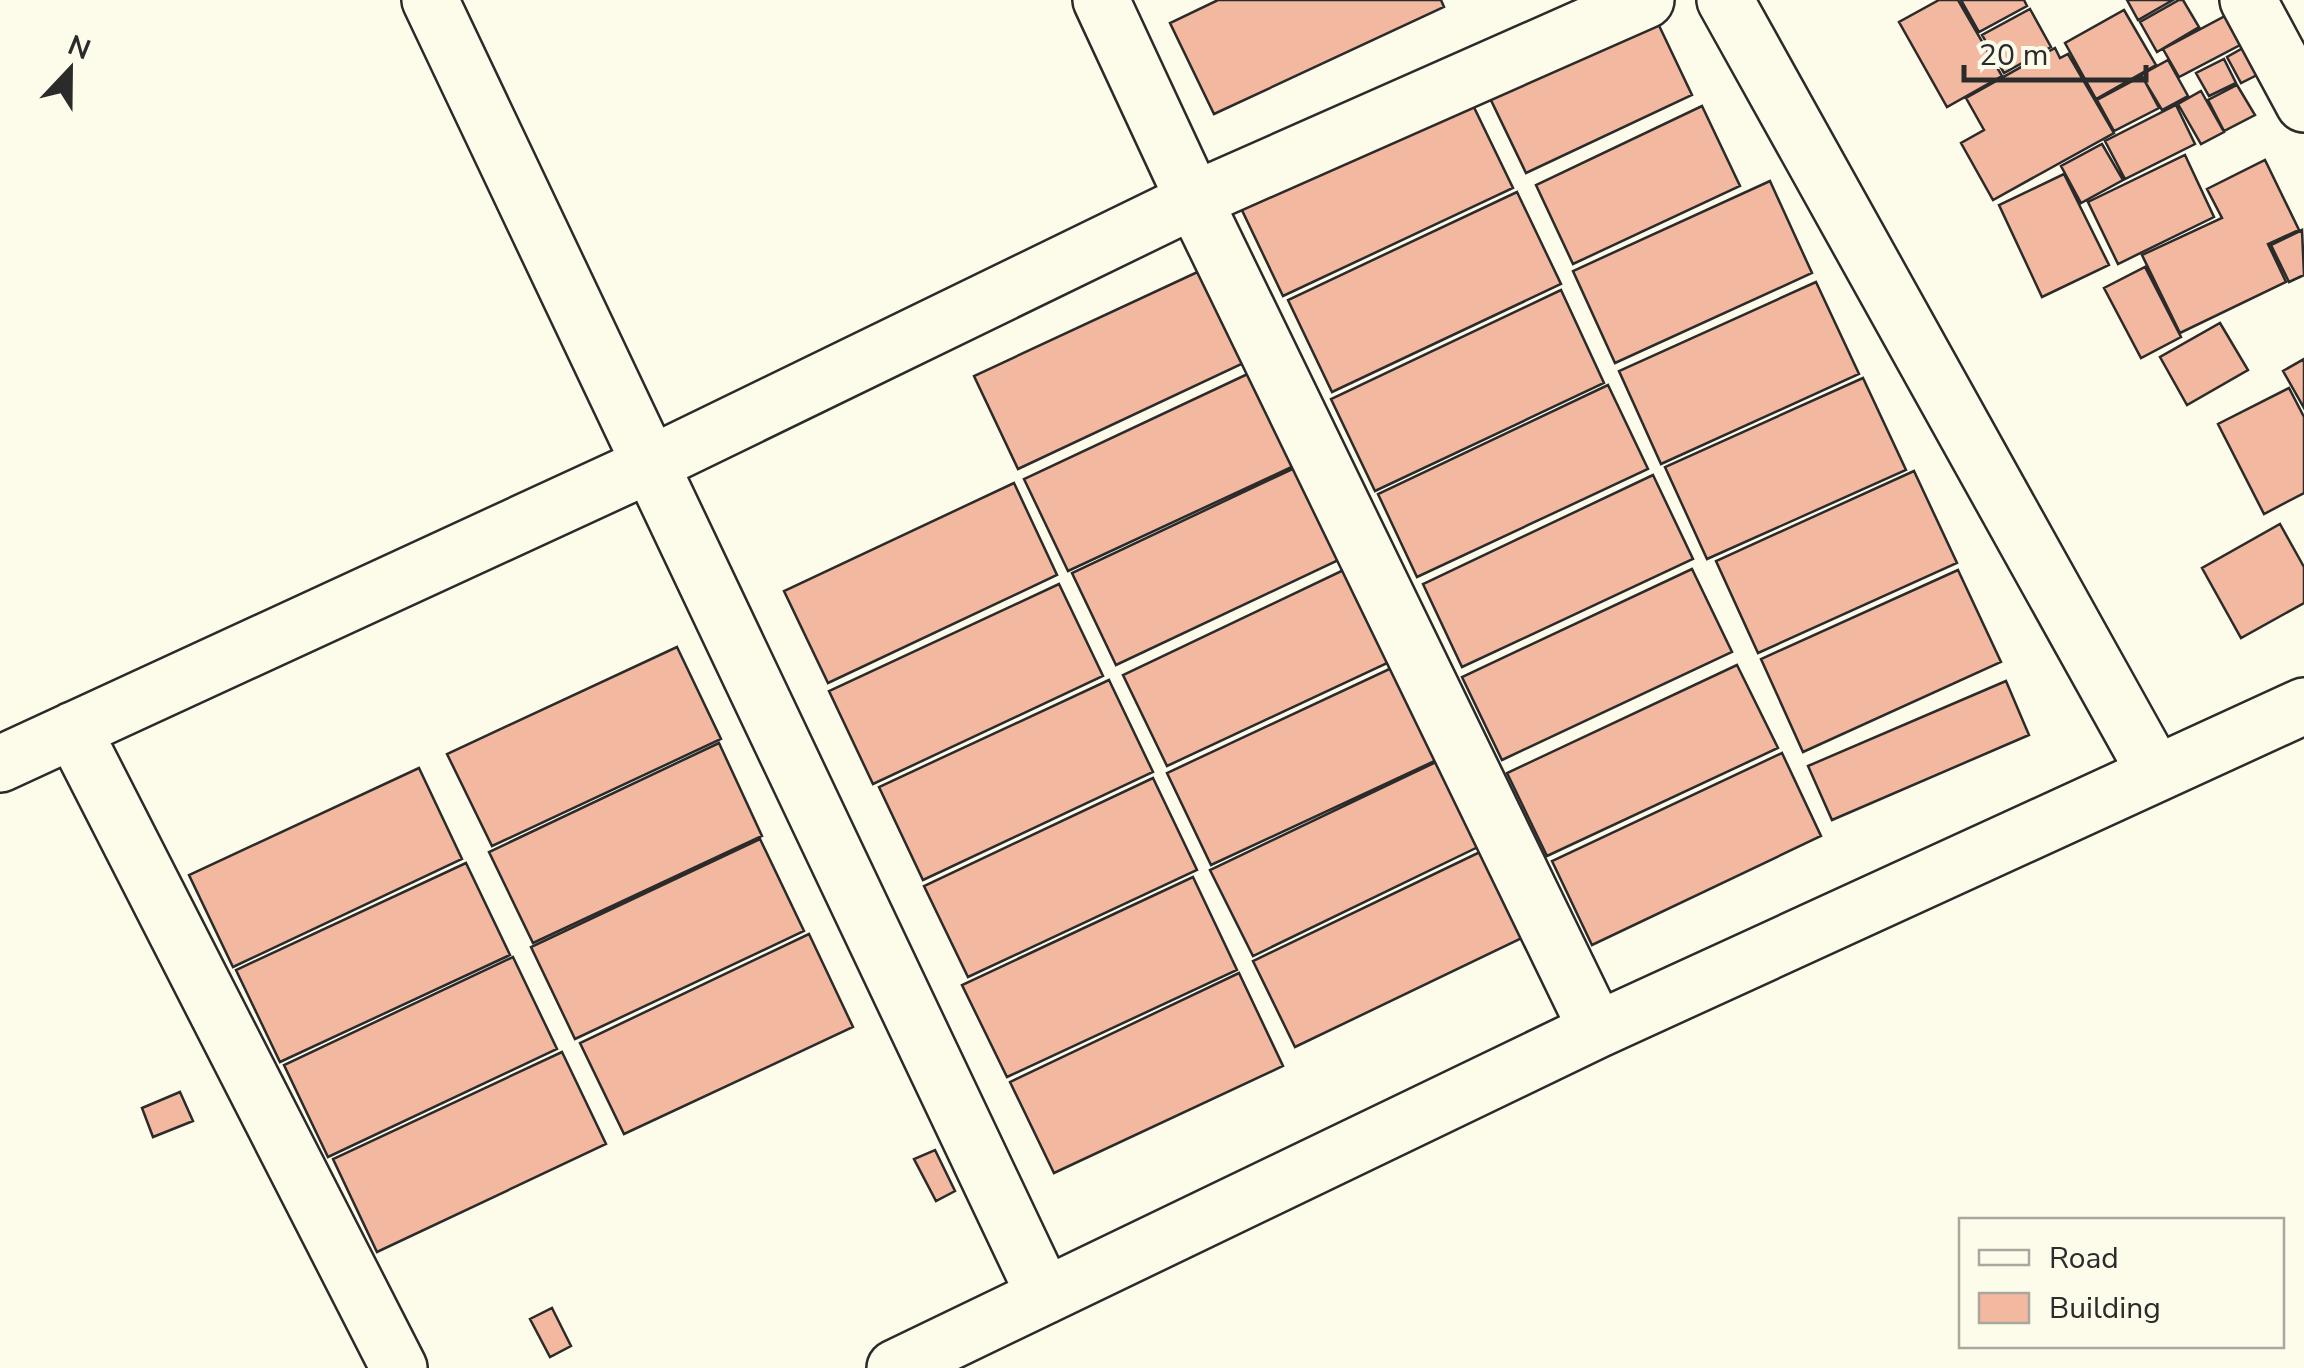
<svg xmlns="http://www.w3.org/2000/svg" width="2304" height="1368" font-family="'Nunito Sans',sans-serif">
	<rect width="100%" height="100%" fill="#fdfbea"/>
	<path fill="#f2b8a0" stroke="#2b2b2b" stroke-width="2.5" d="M1218,0h223l3,7 -230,107 -44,-91z
		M1939,0h19l44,76 -55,31 -48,-85z
		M1961,0h63l3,6 -48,26z
		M2127,0h46l-35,20z
		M2179,0h4l16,27 -42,25 -17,-30z
		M2030,9l21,38 -47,26 -22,-38z
		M2124,10l32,55 -60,34 -31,-56z
		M1654,15l38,80 -166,78 -38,-79z
		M2227,15l15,29 -63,33 -16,-28z
		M2055,48l5,10 8,-4 46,79 -121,67 -32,-57 23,-13 -18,-32z
		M2243,48l14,27 -16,8 -14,-26z
		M2224,59l12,24 -27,13 -13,-23z
		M2168,60l20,36 -26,14 -21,-35z
		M2142,76l17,32 -45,23 -17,-31z
		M2237,85l18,30 -31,16 -16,-31z
		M2201,91l23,41 -23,12 -23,-40z
		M1469,97l44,91 -230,108 -44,-92z
		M2176,105l19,39 -70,35 -20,-38z
		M1702,106l38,80 -167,78 -37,-79z
		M2102,144l21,36 -42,23 -20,-37z
		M2185,155l29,62 -96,47 -30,-62z
		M2265,160l34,70 -31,14 18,38 -106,51 -38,-78 80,-37 -15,-29z
		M2064,174l45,91 -67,32 -43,-92z
		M1770,181l42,92 -197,90 -42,-92z
		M1517,192l44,92 -229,108 -44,-92z
		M2302,230l2,45 -15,7 -18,-37z
		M2145,267l36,70 -40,21 -37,-70z
		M1204,269l44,92 -230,108 -44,-93z
		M1816,282l43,92 -198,90 -42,-93z
		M1561,290l43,93 -229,108 -44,-92z
		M2220,323l28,47 -61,35 -27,-48z
		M2304,359v49l-21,-37z
		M1254,371l44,93 -230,107 -44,-92z
		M1863,378l43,92 -199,89 -42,-92z
		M1608,385l40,84 -231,108 -39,-83z
		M2289,388l15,29v76l-40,21 -46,-90z
		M1301,465l44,92 -229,108 -44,-92z
		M1914,471l43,92 -199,90 -42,-92z
		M1653,475l40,84 -231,108 -39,-83z
		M1014,483l43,92 -229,108 -44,-92z
		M2280,524l24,43v36l-63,35 -39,-70z
		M1352,566l44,93 -229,107 -44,-91z
		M1692,569l40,83 -230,108 -40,-83z
		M1958,570l43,92 -198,90 -42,-93z
		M1059,584l44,92 -230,108 -44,-93z
		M677,647l44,92 -229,107 -45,-92z
		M1398,665l43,93 -230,107 -44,-92z
		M1737,665l41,83 -231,108 -40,-83z
		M1109,680l44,92 -230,108 -44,-93z
		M2006,681l23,54 -197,85 -24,-54z
		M719,743l43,93 -229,107 -44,-91z
		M1782,753l39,83 -229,109 -40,-84z
		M1438,761l42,85 -227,110 -43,-86z
		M419,768l43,91 -229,108 -44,-92z
		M1153,778l44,92 -229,107 -44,-91z
		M760,839l44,92 -229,108 -44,-92z
		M1480,852l42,86 -227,109 -42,-86z
		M466,863l44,92 -230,107 -44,-92z
		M1193,877l44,93 -230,107 -45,-92z
		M809,934l44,93 -229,107 -44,-91z
		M513,957l44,92 -229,108 -44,-92z
		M1239,973l44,93 -229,107 -44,-91z
		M562,1052l44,92 -229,108 -44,-93z
		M180,1092l13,29 -40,16 -11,-29z
		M935,1150l20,41 -19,10 -22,-42z
		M552,1308l19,38 -21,11 -20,-38z"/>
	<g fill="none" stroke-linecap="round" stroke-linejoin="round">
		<defs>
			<path id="street" d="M430,0l615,1296
				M1101,0l93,200 403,830
				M1725,0l431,774
				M2248,0l56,104
				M73,730l326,638
				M0,764l651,-300 543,-264 452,-200
				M895,1368l702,-338 707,-324"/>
		</defs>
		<use href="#street" stroke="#2b2b2b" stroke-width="60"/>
		<use href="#street" stroke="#fdfbea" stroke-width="55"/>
	</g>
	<rect x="1959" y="1218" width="325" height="130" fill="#fdfbea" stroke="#a9a89e" stroke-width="2.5"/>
	<rect x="1979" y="1250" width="50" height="15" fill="#fdfbea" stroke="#a9a89e" stroke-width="2.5"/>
	<text x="2049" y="1268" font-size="30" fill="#2b2b2b">Road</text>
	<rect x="1979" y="1293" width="50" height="30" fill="#f2b8a0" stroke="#a9a89e" stroke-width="2.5"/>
	<text x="2049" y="1318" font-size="30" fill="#2b2b2b">Building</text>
	<g transform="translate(70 70) rotate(22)" stroke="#fdfbea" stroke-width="8" paint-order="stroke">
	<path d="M0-8L18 38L0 25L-18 38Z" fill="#2b2b2b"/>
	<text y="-15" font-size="28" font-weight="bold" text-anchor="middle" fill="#2b2b2b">N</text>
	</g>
	<path d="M1964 65v15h182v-15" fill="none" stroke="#2b2b2b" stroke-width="5"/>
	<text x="1979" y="65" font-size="30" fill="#2b2b2b" stroke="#fdfbea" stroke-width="8" paint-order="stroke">20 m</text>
</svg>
